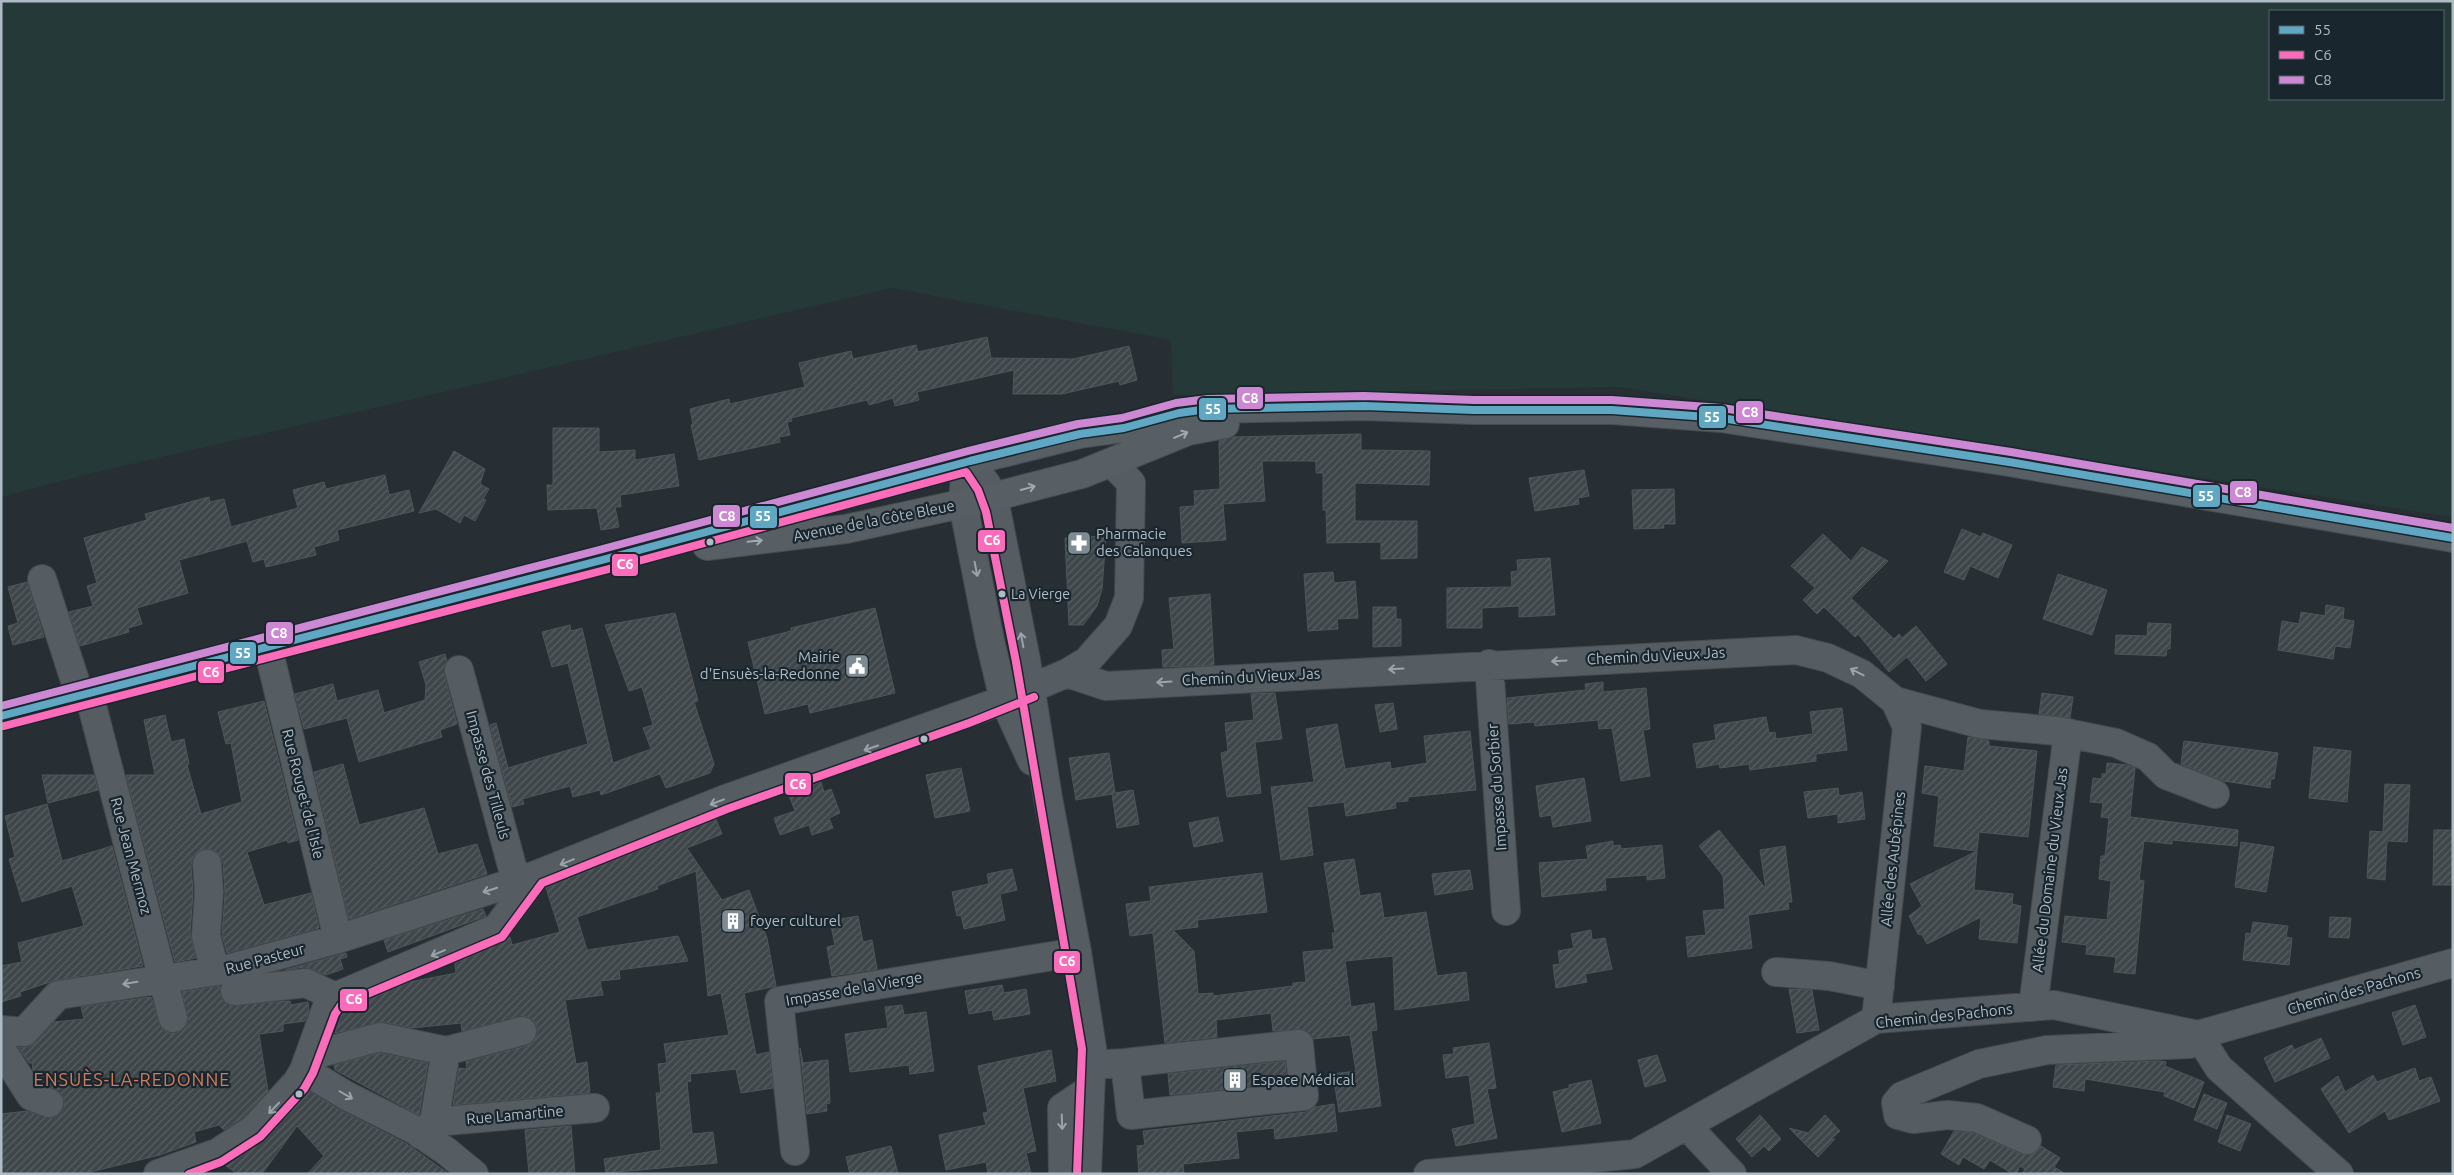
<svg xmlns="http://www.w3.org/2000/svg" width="2454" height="1175" font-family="Ubuntu,sans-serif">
	<defs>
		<pattern id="building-hatch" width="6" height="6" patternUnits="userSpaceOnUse" patternTransform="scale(1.25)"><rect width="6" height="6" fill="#3e464a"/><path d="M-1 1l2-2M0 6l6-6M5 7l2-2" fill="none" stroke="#575f63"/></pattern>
	</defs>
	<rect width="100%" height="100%" fill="#272f34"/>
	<path fill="#243938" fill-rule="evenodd" d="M1,1h2452v516l-835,-130 -445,8 -2,-55 -279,-52 -808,187 -83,22zM2270,11h173v88h-173z"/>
	<path fill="url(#building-hatch)" stroke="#4e565c" d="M987,337l4,21 82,1 56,-13 8,34 -17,5 -1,-4 -57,13h-49l1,-24 -97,22 2,8 -24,6 -2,-8 -24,7 -2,-5 -76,18 1,3 -5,1 3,13 -11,2 1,5 -81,18 -8,-35 2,-1 -3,-15 39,-10 1,5 75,-17 -6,-24 52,-12 2,8 63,-14 2,7z
		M553,428h46v24l36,-2v10l39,-6 5,32 -59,9 1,12h-6l4,20 -18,3 -4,-22 -49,2 -1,-25h6z
		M1361,434v16l69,1 -1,34 -74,-2v38h62v37l-36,1v-17l-54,1 -1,-33h-3v-37h-7v-11l-2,-1h-52l3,40 -42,3 3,36 -44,3 -2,-36 15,-1 -1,-15 26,-2 -1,-48 13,-4z
		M454,451l31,18 -5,15 9,5 -6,10 3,1 -11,21 -11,-6 -4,8 -24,-14 -17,4z
		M1584,470l5,26 -11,2 1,6 -44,7 -6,-33z
		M385,475l4,20 20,-5 5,21 -77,19 2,10 -25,7 2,8 -50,12 -2,-8 -11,3 -6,-21 -68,19 9,33 -51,15 5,16 -14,4 1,4 -49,14 -11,-34 24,-6 -6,-20 10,-3 -13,-45 63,-18 -2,-6 64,-17 1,5 14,-3 7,28 67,-19 -5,-18 31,-8 2,7z
		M1674,489l1,35h-12l1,4 -30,1 -2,-39z
		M1962,529l19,8 2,-4 29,12 -14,33 -28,-12 -6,14 -20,-8z
		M1823,534l28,27 11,-14 26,14 -37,37 43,41 5,-5 3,4 14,-12 31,38 -21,17 -19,-24 -18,15 -31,-38 -3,3 -31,-30 -7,7 -14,-14 12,-12 -24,-22z
		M1106,536l-4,53 -5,17 -14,19h-14l-4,-87z
		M1550,558l5,57 -36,2v-11l-37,2v20h-35v-40l65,-1 -1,-15 7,-1 -1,-11z
		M1333,572l1,11 21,-2 3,37 -21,1 1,10 -30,2 -4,-57z
		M2058,574l49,16 -15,45 -49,-16z
		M27,582l17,55 -31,8 -5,-19 10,-3 -10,-36z
		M1210,594l4,71 -51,2 -1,-17 12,-1 -5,-51z
		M2326,605l18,3 -1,11 11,2 -4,27 -15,-2 -2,13 -55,-9 4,-29 17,3 2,-12 24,4z
		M1373,607h23v12h5v27l-28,1z
		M875,608l20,85 -85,20 -2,-9 -43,10 -17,-72 43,-11v-3z
		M675,613l23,88 -4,1 20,62 -4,9 -44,15 -6,-14 -59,21 -1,-5 -27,7 -3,-11 -48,13 2,5 -12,3 -22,-82 6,-2 12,45 80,-24 -20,-81 -16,4 -10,-35 28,-7 1,6 11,-3 31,135 38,-14 -8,-21 10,-3 -11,-38 -13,4 -24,-66z
		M2148,623l23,1 -1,25h-3l-1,7 -51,-2 1,-19 31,1z
		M445,654l2,7 -3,13 13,50 -17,6 2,7 -83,25 -12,-44 -43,11 -9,-35 38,-10 4,17 41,-11 6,23 41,-13 1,-15 -7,-23z
		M1603,682v10l43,-4 4,41 -7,1 7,46 -29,5 -9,-53 -13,1 -1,-9 -63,6 -1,-4 -25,2 -2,-26 79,-8 -1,-6z
		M1275,693l7,46 -27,3 6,51 -34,4 -6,-44 7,-2 -3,-28 29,-3 -3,-26z
		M2042,693l31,4 -3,21 -31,-4z
		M264,701l34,139 -10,3 -1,-3 -40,12 17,53 47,-12 8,35 -92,25 -5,-18 3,-42 -2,-30 -3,-7 -6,-6 -9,-1 -6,2 -6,6 -2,8 2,27 -3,43 6,23 -21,4 -49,-187h29l-11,-55 21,-5 6,27 13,-3 5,25 -2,1 14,49 41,-12 -11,-59 -5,1 -8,-32z
		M1393,703l4,26 -17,3 -5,-27z
		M1842,708l5,42 -31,4v7l-66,9 -1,-6 -29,4 -1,-4 -22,4 -4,-24 23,-4 -2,-15 52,-8 3,16 6,-1 1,7 37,-5 -3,-22z
		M1337,724l8,45 45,-7 1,7 36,-6 -3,-27 46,-5 6,59 -68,7v4l-13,1 1,6 -50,8 -2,-14 -37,5 6,48 -32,5 -10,-73 43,-5 -8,-53z
		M1968,737l21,4v5l48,5 -9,86 -49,-5 -2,19 -43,-5 5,-50 -17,-3 3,-27 39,5z
		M2184,741l94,12 -4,26h-3l-1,9 -46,-7 -43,-17z
		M2314,747l37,4 -4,51 -38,-4z
		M1109,753l6,40 18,-3 6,34 -22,4 -5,-34 -36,6 -7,-42z
		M2107,763l20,2 8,3 -5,49 108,13 -1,16 -65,-6v4l-28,-3 -5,39 5,1 -9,93 -21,-2 2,-15 -30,-3 1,-9 -25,-3 3,-26 42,4 4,-39 -12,-2 2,-23h4l4,-38 -8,-1 2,-14 -13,-1 3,-24 9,1v-5h4z
		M343,764l16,61 65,-17 14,46 39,-10 10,30 -138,45 -35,-147z
		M961,768l9,43 -35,7 -9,-43z
		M42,775h52l4,15 -50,13z
		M1584,778l7,43 -38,6 -2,-12 -11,2 -4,-31z
		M821,782l3,10 7,-3 9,24 -11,5 4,10 -21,7 -3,-10 -29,10 -6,-17 21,-7 -7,-18z
		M2385,784l25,1 -3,57 -20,-1 -2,39 -18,-2 3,-47 13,1z
		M1838,788l1,8 23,-4 3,27 -27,4v-9l-30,4 -4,-26z
		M47,804l15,57 50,-15 31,120 -87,14 -36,12 1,4 -20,6v-36l21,-4 -4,-19 66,-17 -12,-40 -50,16 -13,-43 6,-2 -10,-41z
		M1218,817l5,24 -29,6 -5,-24z
		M716,819l6,15 -35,14 35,52 27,-10 18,48 9,48 -32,7 12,62 13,-3 4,36 -32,5 -5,-24 -46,5 1,7 -4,1 5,52 21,-2 4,31 -111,10 -2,-14 57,-9 -5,-57h5l-3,-29 9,-1 -3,-19 65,-9 -8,-42 -13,3 -12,-125 -39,15 1,3 -81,28 10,33 91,-14 10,25 -69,9 1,9 -20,2 3,14 -38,5 11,64 11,-2 3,31 -137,12 6,-37 8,1 -1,-7 60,-16 7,-4 4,-7v-8l-4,-7 -7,-4 -64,15 -1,-8 -50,5 -28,-6 -48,11 7,-19 25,-7 -1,-6 44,-19 46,-9 -1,-10 48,-21 7,-5 2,8 48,-13 -14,-44z
		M1719,830l47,59 -6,-39 25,-4 7,56h-4l1,7 -41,6 4,33 -64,9 -2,-20 20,-2 -3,-24 22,-2 -2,-33 -24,-30z
		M2434,830h19v55h-20z
		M1613,841v5l7,-1 1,4 41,-4 3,33 -18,2v-5l-42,3 1,12 -64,7 -3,-34 49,-4 -2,-13z
		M2241,842l33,5 -8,45 -31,-5z
		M1977,851l-3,39 39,4 -1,10 9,2 -4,37 -38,-4 2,-22 -54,27 -5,-9 -4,-1 -9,-18 13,-10 -12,-22z
		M1354,859l6,37 20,-3 4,25 42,-6 11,64 29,-4 3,28 -74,10 -2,-54 -48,5 6,46 23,-4 3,27 -6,1 10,75 -42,6 -6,-38 23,-3 -6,-36 -37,4 -8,-9 -32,1 -2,-18 -55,7 1,17 -52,6 -12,-110 -23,3 -4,-32 25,-3 -2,-14 113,-14 5,39 -70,8 1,7 -25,3 21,21 4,43 15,-1v3l80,-10v-3l13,-1 -3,-30 31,-3 -2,-16h3l-11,-70z
		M1012,869l5,21 -17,4 5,26 -41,9 -3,-14 -4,1 -5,-24 37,-8 -2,-10z
		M1470,870l3,19 -38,6 -3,-21z
		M483,909l3,7 -98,36 -4,-12z
		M858,916l5,26 9,-2 5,29 -45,7 -5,-29 8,-2 -5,-24z
		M2330,917l21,1 -2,20 -20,-1z
		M2253,922l35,4 -2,11 6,1 -3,27 -46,-5 3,-27 5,1z
		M1591,930l1,10 13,-2 7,31 -27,5 2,8 -31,6 -3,-23 7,-1 -2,-13 16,-3 -3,-14z
		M346,953l1,4 -7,2 3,10 -17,6 -21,-8 -20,3z
		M1002,985l2,8 22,-4 4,25 -36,6 -2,-10 -23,4 -4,-23z
		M220,986l2,14 7,5 61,-4 1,4 17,-3 1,9 -4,10 -22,3v7l-24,3 9,57 -24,26 -20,13 -5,-5 -25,7 2,10 -36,13 -78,19h-81v-60l26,-3 24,7 8,-3 5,-7v-7l-3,-7 -20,-11 -8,-13 -1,-7h-3l-11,-16h11l6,-4 19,-21 30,-3 -3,-12 70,-10 11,32 7,4h8l7,-4 4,-7 -6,-30z
		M1789,989l23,1 7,40 -22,3z
		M902,1005l2,10 22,-3 8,59 -24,3 -1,-9 -59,7 -5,-38 43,-6 -3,-21z
		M2415,1005l11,32 -23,8 -11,-32z
		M2321,1038l9,20 -55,24 -11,-24 28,-13 2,5z
		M1489,1043l7,45 -9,1 10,49 -41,8 -4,-17 23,-5 -6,-49 -23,3 -3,-23 11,-1 -1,-6z
		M800,1048l3,15 25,-3 2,43 -4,1 1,7 -20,3z
		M1051,1050l5,31 -33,7 13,63 -10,2 5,21h-43l-2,-12 -40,8 -7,-35 47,-10 -3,-12 5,-1 -10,-46z
		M380,1053l48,10 -9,52 -84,-45 -1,-5z
		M1657,1055l9,26 -21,6 -7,-27z
		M1285,1061l2,21 -117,13 -2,-21z
		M2159,1061l7,1 -1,4 39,16 -10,26 -30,-12 1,-4 -80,-13 -1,12 -31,-4 3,-22z
		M2415,1068l4,13 12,-4 9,24 -51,19 -4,-9 -36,22 -28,-44 17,-13 7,16 28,-17 4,7z
		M1591,1080l10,43 -39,9 -9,-40 16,-4v-3z
		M309,1091l31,19 67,34 42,30h-29l-12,-3 -2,3h-99l17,-18 -27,-30 -35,48h-24l-12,-8 39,-26z
		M2204,1094l23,9 -10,26 -23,-9z
		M1334,1104l3,27 -62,8 -1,-11 -38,4 3,26 -56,6 1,9 -45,1 -2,-28 8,-1 -2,-14 163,-19 9,-5z
		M1760,1115l21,24 -12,12 -5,-5 -12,11 -16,-18z
		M1825,1115l15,16 -9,8h4l-17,18 -29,-29 19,5z
		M2227,1115l24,9 -11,27 -22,-9z
		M571,1126l4,48h-46l-4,-44z
		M1954,1131l19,2 48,21h12l8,-8 19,12 -6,9 12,7h-44l3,-5 -5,-3 -4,8h-3l-23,-14 -6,9 -21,-12 -4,8 -18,-11z
		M891,1146l7,28h-48l-4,-17z"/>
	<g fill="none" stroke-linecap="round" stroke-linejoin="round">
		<defs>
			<path id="minor" d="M970,461l17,24 9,24 30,151 22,138 29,154 15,96 -5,126
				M970,461l-5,14 -2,29 27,137 14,59 28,61
				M42,579l38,117
				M268,648l70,291
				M1489,664l17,247
				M459,670l57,211
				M1067,673l39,13 690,-36 32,8 34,16 33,27 85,23 77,7 59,12 32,14 18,18 49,19
				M89,694l84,324
				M207,864l2,28 -3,44 9,35
				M1776,972l53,4 51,10
				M235,991l71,-8 29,14
				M2033,1007l35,-274
				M1876,1019l31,-292 -12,-26
				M1,1030l23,2 34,-37 166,-25 114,-31 198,-64
				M2198,1035l21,33 120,106
				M1,1049l30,47 18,7
				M324,1052l56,-15 66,14 76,-20
				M1091,1065l34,-2 6,52 173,-19 -5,-52 -174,19
				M304,1070l43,26 68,34 31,21 28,23
				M434,1122l161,-14
				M1687,1126l45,48
				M421,1135l13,-13 12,-71
				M2027,1140l-50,-22 -29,-3 -35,4 -15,-4 -2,-12 6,-7 77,-32 68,-14 142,-6
				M795,1151l-16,-150 298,-49
				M158,1174l59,-21 37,-24 43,-47 7,-12 22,-61 9,-12 162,-69 39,-53 187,-75 281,-100 63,-27 20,-12 31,-35 11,-28 2,-115 -19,-20
				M1063,1174l-1,-66 28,-19
				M1428,1174l207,-20 241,-135 178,-14 144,30 255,-72"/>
			<path id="major" d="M707,546l139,-17 147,-32 89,-23 106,-43 37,-7
				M1,716l601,-156 368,-99 110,-27 44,-6 55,-15 29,-4 156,-3 110,4h138l109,8 288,44 444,76"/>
		</defs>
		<use href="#minor" stroke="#444b4f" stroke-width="30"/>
		<use href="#major" stroke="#444c51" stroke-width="30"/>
		<use href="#minor" stroke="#565d62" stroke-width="28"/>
		<use href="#major" stroke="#585f64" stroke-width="28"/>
		<defs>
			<path id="bus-1" d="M1,716l601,-156 368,-99 110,-27 44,-6 55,-15 29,-4 156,-3 110,4h138l109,8 288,44 444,76"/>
			<path id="bus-2" d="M4,726l601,-156 361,-98 12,18 8,22 30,150 66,387 -5,125
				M189,1174l32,-12 39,-25 44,-48 9,-16 22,-59 6,-9 161,-68 40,-54 185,-74 242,-86 65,-26"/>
			<path id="bus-3" d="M1,706l598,-156 369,-99 110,-27 44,-6 54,-15 32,-4 156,-3 110,4h138l110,8 289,44 442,76"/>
		</defs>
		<use href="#bus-1" stroke="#1a262e" stroke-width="11"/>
		<use href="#bus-2" stroke="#1a262e" stroke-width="11"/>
		<use href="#bus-3" stroke="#1a262e" stroke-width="11"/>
		<use href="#bus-1" stroke="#60a7c4" stroke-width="8"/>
		<use href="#bus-2" stroke="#fb6dba" stroke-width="8"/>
		<use href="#bus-3" stroke="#cc88d2" stroke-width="8"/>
	</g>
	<defs><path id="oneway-shaft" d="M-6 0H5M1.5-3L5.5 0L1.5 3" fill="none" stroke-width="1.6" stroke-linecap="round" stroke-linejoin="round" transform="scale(1.25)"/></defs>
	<g stroke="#9ea9b2">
		<use href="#oneway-shaft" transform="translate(1181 435) rotate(-23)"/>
		<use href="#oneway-shaft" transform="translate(1028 488) rotate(-15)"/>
		<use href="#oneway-shaft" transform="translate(755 541) rotate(-6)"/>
	</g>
	<g stroke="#99a4ad">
		<use href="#oneway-shaft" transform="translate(976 569) rotate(79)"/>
		<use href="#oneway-shaft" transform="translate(1022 640) rotate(-101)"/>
		<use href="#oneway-shaft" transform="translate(1559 661) rotate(177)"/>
		<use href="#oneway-shaft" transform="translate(1396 669) rotate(177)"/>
		<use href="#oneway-shaft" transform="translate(1857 672) rotate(-153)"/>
		<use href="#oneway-shaft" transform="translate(1164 682) rotate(176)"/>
		<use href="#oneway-shaft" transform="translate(871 748) rotate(161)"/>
		<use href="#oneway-shaft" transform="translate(717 802) rotate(159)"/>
		<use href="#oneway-shaft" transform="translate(567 862) rotate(158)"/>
		<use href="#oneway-shaft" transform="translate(490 890) rotate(162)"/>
		<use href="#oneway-shaft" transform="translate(438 953) rotate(157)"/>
		<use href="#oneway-shaft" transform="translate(130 983) rotate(171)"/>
		<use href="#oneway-shaft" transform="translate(346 1095) rotate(30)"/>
		<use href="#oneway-shaft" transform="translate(274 1108) rotate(134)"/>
		<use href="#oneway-shaft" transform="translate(1062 1122) rotate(88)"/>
	</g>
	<defs>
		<symbol id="pharmacy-square" viewBox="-11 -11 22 22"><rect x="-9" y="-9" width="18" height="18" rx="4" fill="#7f8b93" stroke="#1a262e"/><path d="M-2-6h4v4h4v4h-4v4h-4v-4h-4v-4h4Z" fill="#fff"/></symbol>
		<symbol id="civic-square" viewBox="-11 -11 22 22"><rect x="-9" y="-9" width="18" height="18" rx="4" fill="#7f8b93" stroke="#1a262e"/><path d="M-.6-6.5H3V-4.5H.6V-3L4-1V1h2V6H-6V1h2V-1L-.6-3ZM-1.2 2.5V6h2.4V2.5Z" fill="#fff"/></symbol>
		<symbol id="building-square" viewBox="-11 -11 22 22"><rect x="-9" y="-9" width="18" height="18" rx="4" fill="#7f8b93" stroke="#1a262e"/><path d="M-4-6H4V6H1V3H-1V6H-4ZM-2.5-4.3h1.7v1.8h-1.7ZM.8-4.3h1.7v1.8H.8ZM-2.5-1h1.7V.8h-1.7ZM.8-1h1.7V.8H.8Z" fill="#fff"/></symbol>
	</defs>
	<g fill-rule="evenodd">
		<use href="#pharmacy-square" x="1065" y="529" width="28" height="28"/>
		<use href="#civic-square" x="843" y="652" width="28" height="28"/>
		<use href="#building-square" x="719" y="907" width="28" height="28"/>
		<use href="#building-square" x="1221" y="1066" width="28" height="28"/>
	</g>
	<g fill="#afbcc6" stroke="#1a262e" stroke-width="2">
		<circle cx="710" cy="542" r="4.5"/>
		<circle cx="1002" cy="594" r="4.5"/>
		<circle cx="924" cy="739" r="4.5"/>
		<circle cx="299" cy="1094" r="4.5"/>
	</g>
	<g text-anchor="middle" stroke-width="4.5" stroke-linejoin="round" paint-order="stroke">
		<g font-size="14" fill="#afbcc6" stroke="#1a262e" text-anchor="start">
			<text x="1011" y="599">La Vierge</text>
		</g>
		<g font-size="15" fill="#afbcc6" stroke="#1a262e">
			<text transform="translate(874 521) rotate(-11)" y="5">Avenue de la Côte Bleue</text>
			<text transform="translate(1656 656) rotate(-3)" y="5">Chemin du Vieux Jas</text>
			<text transform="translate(1251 677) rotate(-3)" y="5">Chemin du Vieux Jas</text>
			<text transform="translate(488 775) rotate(75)" y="5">Impasse des Tilleuls</text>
			<text transform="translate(1497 787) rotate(-94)" y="5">Impasse du Sorbier</text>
			<text transform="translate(303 794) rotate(76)" y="5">Rue Rouget de l'Isle</text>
			<text transform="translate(131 856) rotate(75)" y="5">Rue Jean Mermoz</text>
			<text transform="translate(1893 859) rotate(-84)" y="5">Allée des Aubépines</text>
			<text transform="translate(2050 870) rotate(-83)" y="5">Allée du Domaine du Vieux Jas</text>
			<text transform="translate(265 959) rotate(-15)" y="5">Rue Pasteur</text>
			<text transform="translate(854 989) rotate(-10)" y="5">Impasse de la Vierge</text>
			<text transform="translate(2354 991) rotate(-16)" y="5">Chemin des Pachons</text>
			<text transform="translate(1944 1016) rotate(-6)" y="5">Chemin des Pachons</text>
			<text transform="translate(515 1115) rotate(-5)" y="5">Rue Lamartine</text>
		</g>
		<g font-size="15" fill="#afbcc6" stroke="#1a262e" text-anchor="start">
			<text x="1096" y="539">Pharmacie<tspan x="1096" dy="17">des Calanques</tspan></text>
			<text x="840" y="662" text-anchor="end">Mairie<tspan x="840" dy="17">d'Ensuès-la-Redonne</tspan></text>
			<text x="750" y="926">foyer culturel</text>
			<text x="1252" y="1085">Espace Médical</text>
		</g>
		<g font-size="18" letter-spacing="1" fill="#d6795a" stroke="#1a262e">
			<text x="132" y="1086">ENSUÈS-LA-REDONNE</text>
		</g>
	</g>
	<g stroke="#1a262e" stroke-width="2">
		<rect x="1236" y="386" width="28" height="24" rx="5" fill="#cc88d2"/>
		<rect x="1198" y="397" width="29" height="24" rx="5" fill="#60a7c4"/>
		<rect x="1735" y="400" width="29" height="24" rx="5" fill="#cc88d2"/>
		<rect x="1698" y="405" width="29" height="24" rx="5" fill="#60a7c4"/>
		<rect x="2229" y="480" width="29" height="24" rx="5" fill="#cc88d2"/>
		<rect x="2192" y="484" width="29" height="24" rx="5" fill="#60a7c4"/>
		<rect x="712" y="504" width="29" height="24" rx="5" fill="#cc88d2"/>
		<rect x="749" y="505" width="29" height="24" rx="5" fill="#60a7c4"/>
		<rect x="977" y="529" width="29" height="24" rx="5" fill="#fb6dba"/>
		<rect x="611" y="553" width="28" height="24" rx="5" fill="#fb6dba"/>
		<rect x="265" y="621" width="29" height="24" rx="5" fill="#cc88d2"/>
		<rect x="229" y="641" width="28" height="24" rx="5" fill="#60a7c4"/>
		<rect x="197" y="660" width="28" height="24" rx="5" fill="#fb6dba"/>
		<rect x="784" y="772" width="28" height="24" rx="5" fill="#fb6dba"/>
		<rect x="1053" y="950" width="28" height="24" rx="5" fill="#fb6dba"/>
		<rect x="339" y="988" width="29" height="24" rx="5" fill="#fb6dba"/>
	</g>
	<g font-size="14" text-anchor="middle" font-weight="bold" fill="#fff">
		<text x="1250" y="403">C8</text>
		<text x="1213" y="414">55</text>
		<text x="1750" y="417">C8</text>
		<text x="1712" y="422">55</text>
		<text x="2243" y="497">C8</text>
		<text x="2206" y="501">55</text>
		<text x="727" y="521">C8</text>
		<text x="763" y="521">55</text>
		<text x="992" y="545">C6</text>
		<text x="625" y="569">C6</text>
		<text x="279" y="638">C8</text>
		<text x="243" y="658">55</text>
		<text x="211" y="677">C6</text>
		<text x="798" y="789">C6</text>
		<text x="1067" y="966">C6</text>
		<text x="354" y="1004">C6</text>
	</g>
	<rect width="2454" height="1175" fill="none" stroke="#afbcc6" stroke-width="5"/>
	<rect x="2269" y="10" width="175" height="90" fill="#1a262e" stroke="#56626b"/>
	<rect x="2279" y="26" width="25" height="8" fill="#60a7c4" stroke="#56626b"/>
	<text x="2314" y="35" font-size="15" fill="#afbcc6">55</text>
	<rect x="2279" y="51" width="25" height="8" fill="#fb6dba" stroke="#56626b"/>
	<text x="2314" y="60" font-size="15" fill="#afbcc6">C6</text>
	<rect x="2279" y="76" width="25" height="8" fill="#cc88d2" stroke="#56626b"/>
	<text x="2314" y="85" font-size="15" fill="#afbcc6">C8</text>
</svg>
